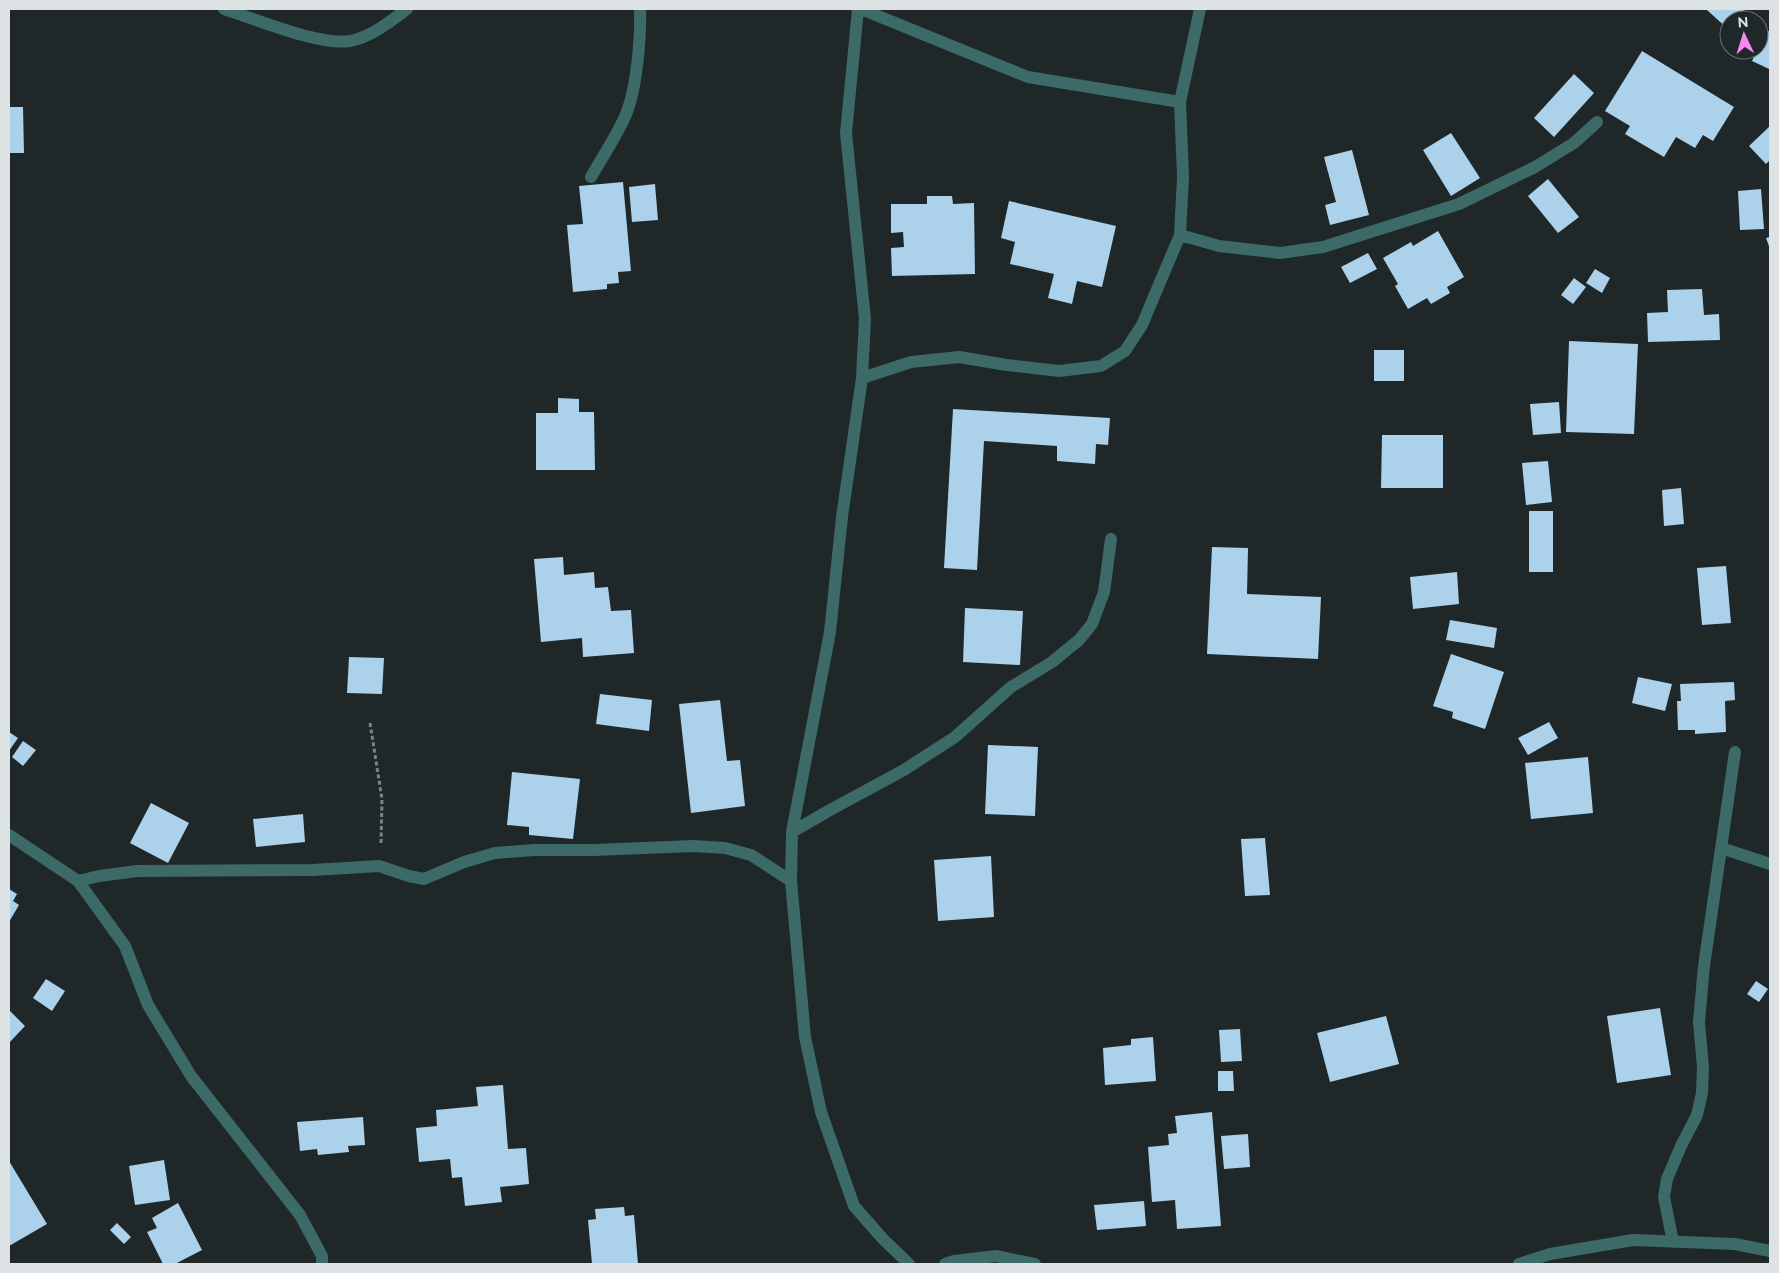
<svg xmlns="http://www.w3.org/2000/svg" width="1779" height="1273" font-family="Raleway,sans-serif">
	<rect width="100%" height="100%" fill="#1f2729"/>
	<path fill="#abd1eb" d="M1708,9h35l3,3 -8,8h-9v10l-22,-20z
		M1766,30l4,2v33l-1,4 -17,-8 5,-11h2v-4z
		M1642,51l92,56 -21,34 -10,-6 -8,13 -19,-11 -12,20 -39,-23 5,-8 -25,-15z
		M1574,74l20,19 -40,44 -20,-19z
		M9,107h14l1,46h-15z
		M1770,126v34l-4,4 -17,-18z
		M1451,133l29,45 -29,18 -28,-46z
		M1352,150l17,65 -39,10 -5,-20 11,-3 -12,-45z
		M1548,179l31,38 -21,16 -30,-37z
		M623,182l8,89 -13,1 1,11 -12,1v5l-34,3 -6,-67 16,-1 -4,-38z
		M655,184l3,36 -26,2 -3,-35z
		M1761,189l3,40 -24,1 -2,-39z
		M927,196h25l1,8 21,-1 1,71 -83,2 -1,-28 13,-1 -1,-15 -12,1v-29h36z
		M1009,201l107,25 -14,61 -25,-6 -5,23 -24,-6 6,-24 -44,-10 5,-22 -14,-4z
		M1438,231l26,46 -17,10 3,6 -19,11 -4,-6 -19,11 -13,-23 3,-2 -15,-26 28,-16 2,4z
		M1770,237v12l-4,-11z
		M1368,253l9,16 -27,14 -9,-16z
		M1595,269l15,9 -8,15 -16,-10z
		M1574,278l12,9 -13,17 -12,-9z
		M1702,289l2,26 15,-1 1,26 -72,2 -1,-29 21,-1 -1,-22z
		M1569,341l69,3 -4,90 -68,-2z
		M1374,350h30v31h-30z
		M558,398l21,1v13h15l1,58h-59v-57h22z
		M1559,402l2,31 -28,2 -3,-31z
		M953,409l157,9 -2,27 -12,-1 -1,20 -38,-3v-15l-73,-5 -7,129 -33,-2z
		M1382,435h61v53h-62z
		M1548,461l4,41 -26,3 -4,-42z
		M1681,488l3,36 -20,2 -2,-36z
		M1529,511h24v61h-24z
		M1212,547l36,1 -1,46 74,3 -3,62 -111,-5z
		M563,557l1,18 30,-3 1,16 13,-1 3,24 20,-1 3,43 -51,4 -1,-19 -41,4 -7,-83z
		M1726,566l5,57 -29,2 -5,-57z
		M1457,572l2,32 -46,5 -3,-32z
		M965,608l58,3 -3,54 -57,-3z
		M1450,620l47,8 -3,20 -48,-8z
		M1451,654l53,18 -19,57 -33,-11 1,-6 -20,-6z
		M349,657l35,1 -2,36 -35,-1z
		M1638,677l34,7 -7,27 -33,-8z
		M1734,682l1,18 -10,1 1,31 -31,2v-4h-17l-1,-29h4l-1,-17z
		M600,694l52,6 -3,31 -53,-7z
		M720,700l7,61 13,-1 5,46 -54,7 -12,-109z
		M1549,722l9,16 -30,17 -10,-17z
		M9,732l9,6 -9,13z
		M23,741l13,9 -13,16 -11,-9z
		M988,745l50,2 -3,69 -50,-2z
		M1588,757l5,56 -62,6 -6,-56z
		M512,772l68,7 -7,60 -44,-4v-8l-22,-2z
		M151,803l38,20 -21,40 -38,-20z
		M303,814l2,28 -49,5 -3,-28z
		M1265,838l5,57 -25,1 -4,-57z
		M991,856l3,61 -56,4 -4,-61z
		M9,889l8,5 -4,7 6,4 -10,17z
		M46,979l19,12 -13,20 -19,-13z
		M1756,981l12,8 -9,13 -12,-8z
		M1660,1008l11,67 -54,8 -10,-67z
		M9,1010l16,16 -16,17z
		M1386,1016l13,48 -69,18 -13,-49z
		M1240,1029l2,32 -21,1 -2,-32z
		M1153,1037l3,44 -51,4 -2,-37 28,-3v-6z
		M1218,1071h15l1,20h-16z
		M503,1085l5,64 18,-1 3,36 -29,3 2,15 -37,4 -3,-29 -10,1 -2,-19 -31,3 -3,-34 21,-2 -1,-16 42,-4 -2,-19z
		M1212,1112l9,114 -44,3 -2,-29 -23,2 -4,-55 21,-2 -1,-11 9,-1 -2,-17z
		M363,1117l2,28 -17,1 1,6 -31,3 -1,-6 -17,2 -3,-29z
		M1248,1134l2,33 -26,2 -3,-33z
		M164,1160l6,40 -35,5 -6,-39z
		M9,1161l38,63 -38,22z
		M1144,1201l2,25 -49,4 -3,-25z
		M178,1203l24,47 -27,14h-12l-16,-32 10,-4 -5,-10z
		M624,1207l1,9 9,-1 4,49h-46l-4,-44 8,-1 -1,-10z
		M117,1223l14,14 -7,7 -14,-14z"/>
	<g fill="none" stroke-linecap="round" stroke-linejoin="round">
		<path stroke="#7c8385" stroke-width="3" stroke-dasharray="4 2.5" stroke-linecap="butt" d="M370,723l12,76 -1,44"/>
		<path stroke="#3b6a67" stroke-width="12" d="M224,9c32,10 95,37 126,32 21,-4 41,-20 57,-32
			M858,9l-12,124 19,186 -3,59 -20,139 -12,115 -38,200 -1,49 14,156 16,75 33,94 29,33 26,25
			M861,9l167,68 152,25
			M591,177c11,-20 30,-47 37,-68 9,-26 13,-73 12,-100
			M1180,235l39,11 61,7 43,-6 136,-43 76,-37 39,-24 23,-21
			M862,378l49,-16 48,-5 48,8 52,6 42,-5 24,-15 17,-26 38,-90 3,-58 -3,-75 20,-93
			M792,832l38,-22 74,-40 51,-33 56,-50 41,-25 27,-22 13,-16 12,-32 7,-53
			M9,835l69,46 47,65 23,59 43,71 109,139 22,41v8
			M1721,848l49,16
			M78,881l21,-5 38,-5 176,-1 66,-4 30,10 15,3 40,-17 31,-9 39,-3h60l99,-4 32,2 26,7 40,26
			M1673,1242l-9,-45 3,-18 14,-33 16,-31 5,-22 1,-25 -4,-46 5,-56 31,-214
			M945,1264l9,-3 42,-5 39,8
			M1519,1264l31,-10 83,-14 102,4 35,7"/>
	</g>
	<rect width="1779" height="1273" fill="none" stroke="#dde2e4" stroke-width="20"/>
	<g transform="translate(1744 35) rotate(356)"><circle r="24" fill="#1f2729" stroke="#6b7274"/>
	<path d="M0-4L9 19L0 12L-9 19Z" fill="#f489f0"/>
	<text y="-8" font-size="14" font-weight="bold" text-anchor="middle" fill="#dde2e4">N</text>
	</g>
</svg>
